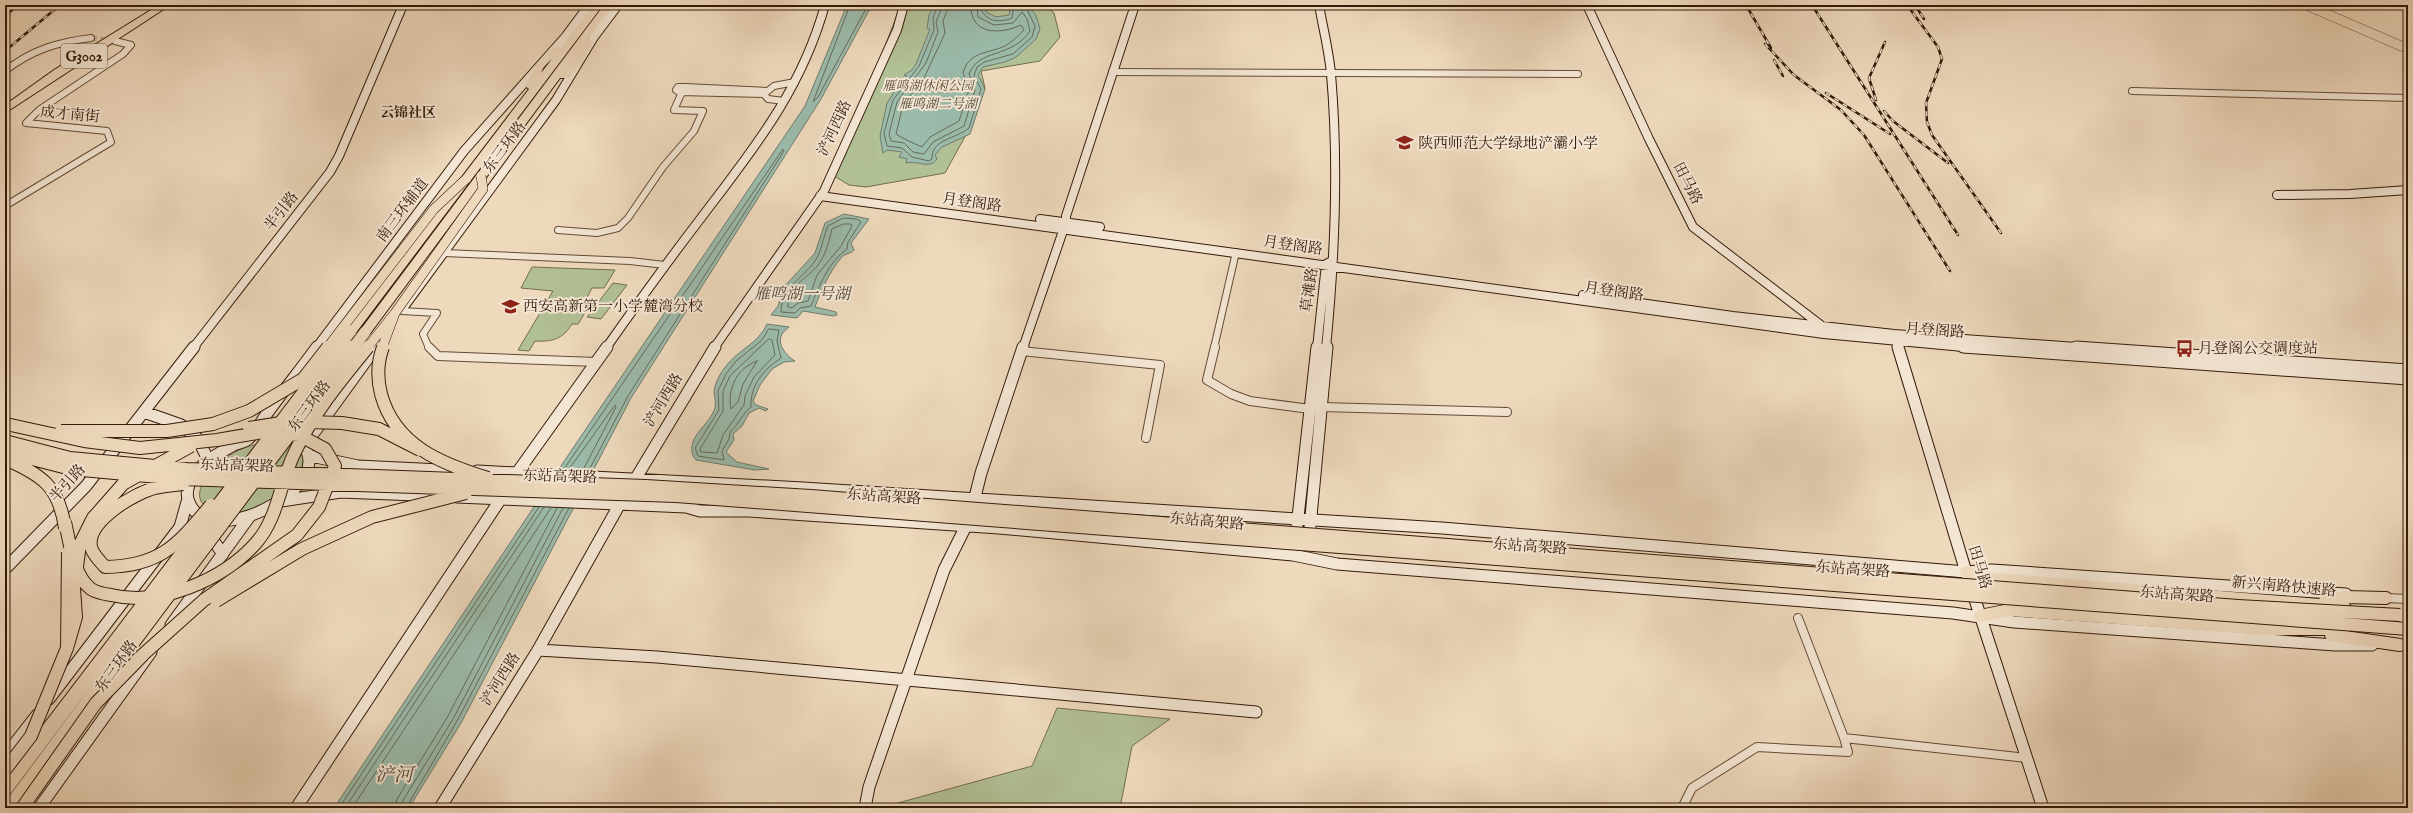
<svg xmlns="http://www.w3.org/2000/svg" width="2413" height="813" font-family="'IM FELL English','Noto Serif SC',serif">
	<rect width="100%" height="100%" fill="#eed9bd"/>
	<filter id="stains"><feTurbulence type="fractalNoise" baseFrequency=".005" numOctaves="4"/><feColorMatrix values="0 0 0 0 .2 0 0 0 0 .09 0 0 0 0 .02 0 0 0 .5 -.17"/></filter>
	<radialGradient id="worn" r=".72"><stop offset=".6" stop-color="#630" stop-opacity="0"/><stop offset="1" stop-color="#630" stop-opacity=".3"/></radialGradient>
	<path fill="#b2c096" stroke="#726d50" d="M901,5h144l9,8 6,24 -20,24 -59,10 4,17 -18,45 -22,40 -79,14 -17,-2 -15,-9z
		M532,267l83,3 -11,18h-12l-9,17 6,1 -11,18h-6c-9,15 -20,18 -37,17l-6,10 -11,-1 35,-59 -32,-3z
		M613,283l14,2 -26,34 -14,-2z
		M278,441c63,14 -6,67 -38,71 -4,1 -10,-1 -15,-1 -4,-1 -11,0 -15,-2 -26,-12 3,-43 17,-52 15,-11 33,-14 51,-16z
		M1057,708l113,11 -38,27 -12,62h-240l152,-42z"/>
	<path fill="#9bbbab" stroke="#717b6a" d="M847,5h25l-51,94 -190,299 -170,325 -52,85h-75l237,-357 234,-345z
		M934,5h54l-2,7 10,5 13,-2 2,-10h16l8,9 3,8 2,7 -4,10 -20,18 -11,5 -22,5 -5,8 7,14 -15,45 -28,13 -7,8 2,4c-7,11 -20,1 -31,4l1,-4 -8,-2 3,-5 -15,-2 -4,3 -3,-17 7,-33 15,-23 5,-4 -3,-1 8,-5 4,-6 14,-35 -3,-1 2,-13z
		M844,214l25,5 -18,24 3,7c-3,4 -9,3 -13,8 -12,15 -19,30 -26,49l21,5 1,3 -4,1 -30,-5 -6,7 -26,-3 7,-9 6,-19 31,-34 10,-30z
		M767,324l22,3c-2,2 -5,4 -7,7 -6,11 6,23 13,27l-11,1 -12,7 -12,16 -7,16 3,4 12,4 -2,2 -7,-3 -10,5 -7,13 -9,8 1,6 -8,12 11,10 32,7 -14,1 -59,-10 -3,-4c-7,-20 17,-31 22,-48 1,-5 0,-10 -1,-15 0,-9 7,-21 12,-27 12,-16 33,-23 41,-42z"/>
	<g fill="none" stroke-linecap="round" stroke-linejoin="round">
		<path stroke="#676a5a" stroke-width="1" d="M850,5l-37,97 5,-5 50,-92
			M938,5l-5,13 1,12 -15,36 -26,34 -9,33 3,13 15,2 10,9 17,4 3,-2c-1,-20 24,-20 37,-31l12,-39 -7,-13 3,-9 7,-5 29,-8 19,-17 3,-11 -10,-21
			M943,5l-7,17 2,10 -12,31 -29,39 -8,32 2,7 13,2 9,9 11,2 9,-12 31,-16 11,-36 -6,-16c10,-26 42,-15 61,-43l-3,-12 -5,-7 -9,11 -19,2 -16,-8 -1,-12
			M949,5l-6,16 2,12 -21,45 -21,27 -7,29c2,2 23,12 26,13l8,-10 29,-16 10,-31 -6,-17c6,-22 24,-19 42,-27 7,-4 13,-10 19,-16l-3,-5c-21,10 -51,10 -50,-20
			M983,5l-2,5c7,12 19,13 31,8l2,-13
			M844,218l13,1 4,3 -13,20 -1,7c-19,14 -27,35 -36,57l-11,2 -5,5 -14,-1c0,-24 21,-33 34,-51 7,-10 8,-24 13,-35z
			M844,224h7l1,2 -11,20 -24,29 -9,26 -10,2 -6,5 -4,-1c-2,-20 20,-29 30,-42 8,-10 11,-24 14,-36z
			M769,329l10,1 -2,11 4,17c-17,11 -31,27 -30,49 -9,7 -12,17 -21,25l-1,7 -7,12 2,9 -26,-4 -3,-8 24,-38 -1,-19 8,-17 10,-13 26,-21z
			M769,339l3,1 3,15 -21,22 -9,19 -1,9 -21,30 -6,18 -16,-1 -1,-3 23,-38v-20l7,-15z
			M757,361l-14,23 -5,18 -7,7c-4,-20 6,-41 26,-48z
			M564,469l219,-320 1,2 -156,245 -39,74
			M569,469l46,-64 1,2 -33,63
			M339,808l200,-301
			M345,808l199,-301
			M352,808l199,-300
			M395,808l2,-9 51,-83 109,-208
			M401,808l1,-6 51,-83 110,-211
			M406,808l51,-87 112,-213"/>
		<path stroke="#c9b399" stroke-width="6" stroke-dasharray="6 3" stroke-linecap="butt" d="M91,38l20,3"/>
		<defs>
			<path id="street-far1" d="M5,71c26,-21 53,-29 86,-33
				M1112,72l466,2
				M2132,91l276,7
				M765,94l-86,-2 -3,-2 2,-3h7l82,4
				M784,101l-16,-2 -4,-5 10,-8 21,-4
				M5,206l106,-64 -4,-11 -81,-8 13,-13 84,-56 8,-9 -16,-4
				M558,230l39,3 21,-5 10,-10 35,-51 31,-36 9,-20 -29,-1 8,-18
				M444,253l186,8 35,4
				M402,311l35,2 -14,21 6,14
				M1214,348l22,-96"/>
			<path id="street" d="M429,347l9,9 159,6
				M1215,347l-8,33 24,14 19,7 60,8
				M1021,351l139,14 -14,73
				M1321,407l186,5
				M2386,598l22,1
				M1798,618l46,120 183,20
				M1682,808l10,-20 65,-41 91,5 -4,-14"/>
			<path id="secondary-far1" d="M1319,5c4,23 10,46 12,69 8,91 4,183 -5,274
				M1587,5l62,134 44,88 129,99
				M2277,195l73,-1 58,-4
				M820,196l1004,138 150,14
				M1040,219l60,8
				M1583,295l150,21 161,18 196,14
				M404,307l152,-207 38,-63 24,-32
				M1895,336l4,12
				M193,348l137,-176 9,-16 64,-151
				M316,348l148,-197 102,-115 23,-31
				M375,348l13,-18
				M606,348c31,-44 62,-87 95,-130 53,-70 100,-127 124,-213
				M714,348l110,-157 73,-161 7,-25
				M1023,348l43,-126v-6l69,-211
				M1317,348l9,-84 4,-2"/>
			<path id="secondary" d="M1898,347l68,225 77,236
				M1963,347l445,32
				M2076,347l332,23
				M144,412l37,13 16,13 12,23
				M295,439c59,38 -85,118 -106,63 -4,-9 0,-19 5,-26 9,-15 25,-23 40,-31 5,-2 11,-3 14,-6 8,-7 14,-19 20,-27 16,-22 33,-43 49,-65
				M305,445l71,-98
				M311,456l47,10 103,5
				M477,471l326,17 639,40 524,44 26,-2 354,24
				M514,477l93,-130
				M633,483l82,-136
				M457,497l229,10 14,4h48l251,17 294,27 44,9 616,49 61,9 321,23h37
				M281,501l60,-9 100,4
				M973,505l8,-32 42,-126
				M1297,526l20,-179
				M1310,527l17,-180
				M202,542l13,1 8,11
				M5,569l81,-83 108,-139
				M171,625l79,-109
				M538,650l119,7 599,55
				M49,699l131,-172 7,-25
				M5,756l32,-41
				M39,808l112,-156
				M296,808l208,-314
				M440,808l98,-158 84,-150
				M865,808l4,-21 75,-217 24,-48"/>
			<path id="primary-far1" d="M2306,5l102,44"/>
			<path id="primary" d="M1966,572l30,7 348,28
				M2325,601l19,-4 42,1
				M1980,616l30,-6 255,19h79
				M2331,635l69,10"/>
			<path id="highway" d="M159,5h11l-165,108v-8l49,-35z
				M593,5h10l-248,329h-8l-2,-3 2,-3 182,-239 -4,-3 12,-23 17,-16h7zM552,59l-11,14 3,-7z
				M604,5h10l-26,34 5,3 -11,21 -14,15h-8l-191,257h-8l-2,-3 2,-3z
				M107,646l5,2 3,5 -2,4c5,-7 7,-10 15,-7l3,5 -3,5 -107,148h-16v-6l93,-125 -87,116 -6,3v-21l97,-127z"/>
		</defs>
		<use href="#street-far1" stroke="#624a36" stroke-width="8"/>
		<use href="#street" stroke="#624a36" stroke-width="10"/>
		<use href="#secondary-far1" stroke="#331a09" stroke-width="10"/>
		<use href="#secondary" stroke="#331a09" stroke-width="13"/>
		<use href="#primary-far1" stroke="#331a09" stroke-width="10"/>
		<use href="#primary" stroke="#331a09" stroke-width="14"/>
		<use href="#highway" stroke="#331a09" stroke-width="2"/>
		<use href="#street-far1" stroke="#f4e6d4" stroke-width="6"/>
		<use href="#street" stroke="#f4e6d4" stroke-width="8"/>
		<use href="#secondary-far1" stroke="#f4e6d4" stroke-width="8"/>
		<use href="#secondary" stroke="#f4e6d4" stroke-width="11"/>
		<use href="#primary-far1" stroke="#eed9bd" stroke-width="9"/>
		<use href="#primary" stroke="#eed9bd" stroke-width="12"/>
		<use href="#highway" fill="#eed9bd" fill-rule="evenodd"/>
		<defs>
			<path id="rail" d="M1746,5l25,43
				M1812,5l146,230
				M1907,5l31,42 4,12 -16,44 1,19 5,13 69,98
				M1915,5l9,14
				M5,16l13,-11
				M1765,44l29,31 47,35 23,25 86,136
				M5,51l55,-46
				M1774,60l9,16
				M1826,93l64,41
				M1876,100l-7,-22 16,-36
				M1884,111l9,10 55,42"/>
		</defs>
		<use href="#rail" stroke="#331a09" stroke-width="2.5"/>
		<use href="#rail" stroke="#f4e6d4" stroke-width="1.5" stroke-dasharray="5" stroke-linecap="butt"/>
		<defs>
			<path id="primary-bridge-far1" d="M327,348l107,-139 32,-30
				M367,348l28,-35
				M382,348l13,-35 88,-124 -2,-13"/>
			<path id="primary-bridge" d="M383,347c-6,16 -6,31 -2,47 14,52 61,70 107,84
				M308,422l34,1 37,6 41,21
				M6,424l78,17 56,7 77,-8 46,-8 36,3 26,14 10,17 -16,41 -22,28 -93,65 -67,60
				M249,428l38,-6
				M61,431h106l46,-7 36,-13 54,-32 25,-32
				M5,441l65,17 117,11 459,17 165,10 1427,110 162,9
				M5,452l66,17 109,10 496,17 1732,133
				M5,459c37,16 54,27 60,69
				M183,484c-9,1 -19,2 -28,4 -20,5 -69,33 -64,59 2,8 9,14 14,20 56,-1 72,-22 106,-62
				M65,522c5,21 8,53 26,67 6,4 13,5 20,6 49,12 112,-15 145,-52 22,-25 24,-60 38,-89 18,-39 47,-74 74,-107
				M216,601l86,-52 70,-32 94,-24
				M67,648l9,-31 -2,-28 6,-45 13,-26 30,-34 68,-38
				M5,770l26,-34 36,-88 1,-96
				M22,808l74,-105 47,-48"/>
			<path id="highway-bridge-far1" d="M338,348l13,-17
				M353,348l12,-16"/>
			<path id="highway-bridge" d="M107,653l232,-306
				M123,655l231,-308"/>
		</defs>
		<use href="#primary-bridge-far1" stroke="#331a09" stroke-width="10" stroke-linecap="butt"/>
		<use href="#primary-bridge" stroke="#331a09" stroke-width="14" stroke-linecap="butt"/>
		<use href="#highway-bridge-far1" stroke="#331a09" stroke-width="12" stroke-linecap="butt"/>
		<use href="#highway-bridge" stroke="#331a09" stroke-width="16" stroke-linecap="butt"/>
		<use href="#primary-bridge-far1" stroke="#eed9bd" stroke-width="9"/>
		<use href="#primary-bridge" stroke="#eed9bd" stroke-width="12"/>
		<use href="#highway-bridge-far1" stroke="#eed9bd" stroke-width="11"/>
		<use href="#highway-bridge" stroke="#eed9bd" stroke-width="14"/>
	</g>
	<defs>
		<symbol id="school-bare" viewBox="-9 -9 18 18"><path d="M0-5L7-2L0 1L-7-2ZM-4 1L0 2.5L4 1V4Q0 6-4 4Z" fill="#8f2418" stroke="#f4e6d4" stroke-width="2.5" paint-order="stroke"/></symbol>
		<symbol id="bus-bare" viewBox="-9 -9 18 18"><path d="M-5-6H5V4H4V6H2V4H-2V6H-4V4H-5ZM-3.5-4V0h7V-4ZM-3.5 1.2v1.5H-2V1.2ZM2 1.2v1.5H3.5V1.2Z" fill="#8f2418" stroke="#f4e6d4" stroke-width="2.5" paint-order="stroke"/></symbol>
	</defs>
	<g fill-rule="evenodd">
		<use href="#school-bare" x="1392" y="130" width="25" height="25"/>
		<use href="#school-bare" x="498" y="294" width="25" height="25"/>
		<use href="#bus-bare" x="2172" y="336" width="25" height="25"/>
	</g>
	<g text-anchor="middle" stroke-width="4" stroke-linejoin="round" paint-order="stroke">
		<g font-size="13" font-style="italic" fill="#594c33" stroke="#f4e6d4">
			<text x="928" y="90">雁鸣湖休闲公园</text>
		</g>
		<g font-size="13" font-style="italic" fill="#524a3a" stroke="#f4e6d4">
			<text x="938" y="108">雁鸣湖二号湖</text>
		</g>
		<rect fill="#f4e6d4" stroke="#6d5746" stroke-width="1" x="61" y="44" width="46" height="24" rx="3"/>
		<g font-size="14" font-weight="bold" fill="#331a09">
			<text x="84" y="61">G3002</text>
		</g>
		<g font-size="14" font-weight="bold" fill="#331a09" stroke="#f4e6d4">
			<text x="408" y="117">云锦社区</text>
		</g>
		<g font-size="15" fill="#331a09" stroke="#f4e6d4">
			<text transform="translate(70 114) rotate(5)" y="5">成才南街</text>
			<text transform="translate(834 128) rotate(-65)" y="5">浐河西路</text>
			<text transform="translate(504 147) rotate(-53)" y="5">东三环路</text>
			<text transform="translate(1688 183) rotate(63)" y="5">田马路</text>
			<text transform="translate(972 202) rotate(8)" y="5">月登阁路</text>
			<text transform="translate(402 210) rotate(-53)" y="5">南三环辅道</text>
			<text transform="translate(281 211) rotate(-52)" y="5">半引路</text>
			<text transform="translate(1293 245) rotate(8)" y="5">月登阁路</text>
			<text transform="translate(1309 290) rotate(-82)" y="5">草滩路</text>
			<text transform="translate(1614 291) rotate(8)" y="5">月登阁路</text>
			<text transform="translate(1935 330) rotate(4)" y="5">月登阁路</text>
			<text transform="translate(663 400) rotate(-59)" y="5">浐河西路</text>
			<text transform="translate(309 406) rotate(-53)" y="5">东三环路</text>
			<text transform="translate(237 465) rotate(2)" y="5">东站高架路</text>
			<text transform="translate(560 476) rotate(2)" y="5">东站高架路</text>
			<text transform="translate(67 483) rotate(-48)" y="5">半引路</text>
			<text transform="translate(884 496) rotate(4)" y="5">东站高架路</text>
			<text transform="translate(1207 521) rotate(5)" y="5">东站高架路</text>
			<text transform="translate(1530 546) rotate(4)" y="5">东站高架路</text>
			<text transform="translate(1980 567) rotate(73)" y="5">田马路</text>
			<text transform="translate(1853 569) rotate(4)" y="5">东站高架路</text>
			<text transform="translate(2284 586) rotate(5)" y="5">新兴南路快速路</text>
			<text transform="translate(2177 594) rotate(4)" y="5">东站高架路</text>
			<text transform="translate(116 666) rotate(-54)" y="5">东三环路</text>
			<text transform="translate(500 679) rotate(-58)" y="5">浐河西路</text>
		</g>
		<g font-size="15" fill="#331a09" stroke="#f4e6d4" text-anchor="start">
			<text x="1418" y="148">陕西师范大学绿地浐灞小学</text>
			<text x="523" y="311">西安高新第一小学麓湾分校</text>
			<text x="2198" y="353">月登阁公交调度站</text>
		</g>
		<g font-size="16" font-style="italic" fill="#524a3a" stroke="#f4e6d4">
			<text x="802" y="299">雁鸣湖一号湖</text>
		</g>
		<g font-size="19" font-style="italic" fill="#524a3a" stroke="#f4e6d4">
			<text x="394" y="781">浐河</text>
		</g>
	</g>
	<rect width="2413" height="813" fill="none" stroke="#eed9bd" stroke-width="20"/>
	<rect x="6" y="6" width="2401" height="801" fill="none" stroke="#331a09" stroke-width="2"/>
	<rect x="10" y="10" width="2393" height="793" fill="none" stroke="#331a09"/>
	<rect width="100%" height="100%" filter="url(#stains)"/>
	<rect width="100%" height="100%" fill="url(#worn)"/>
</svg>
